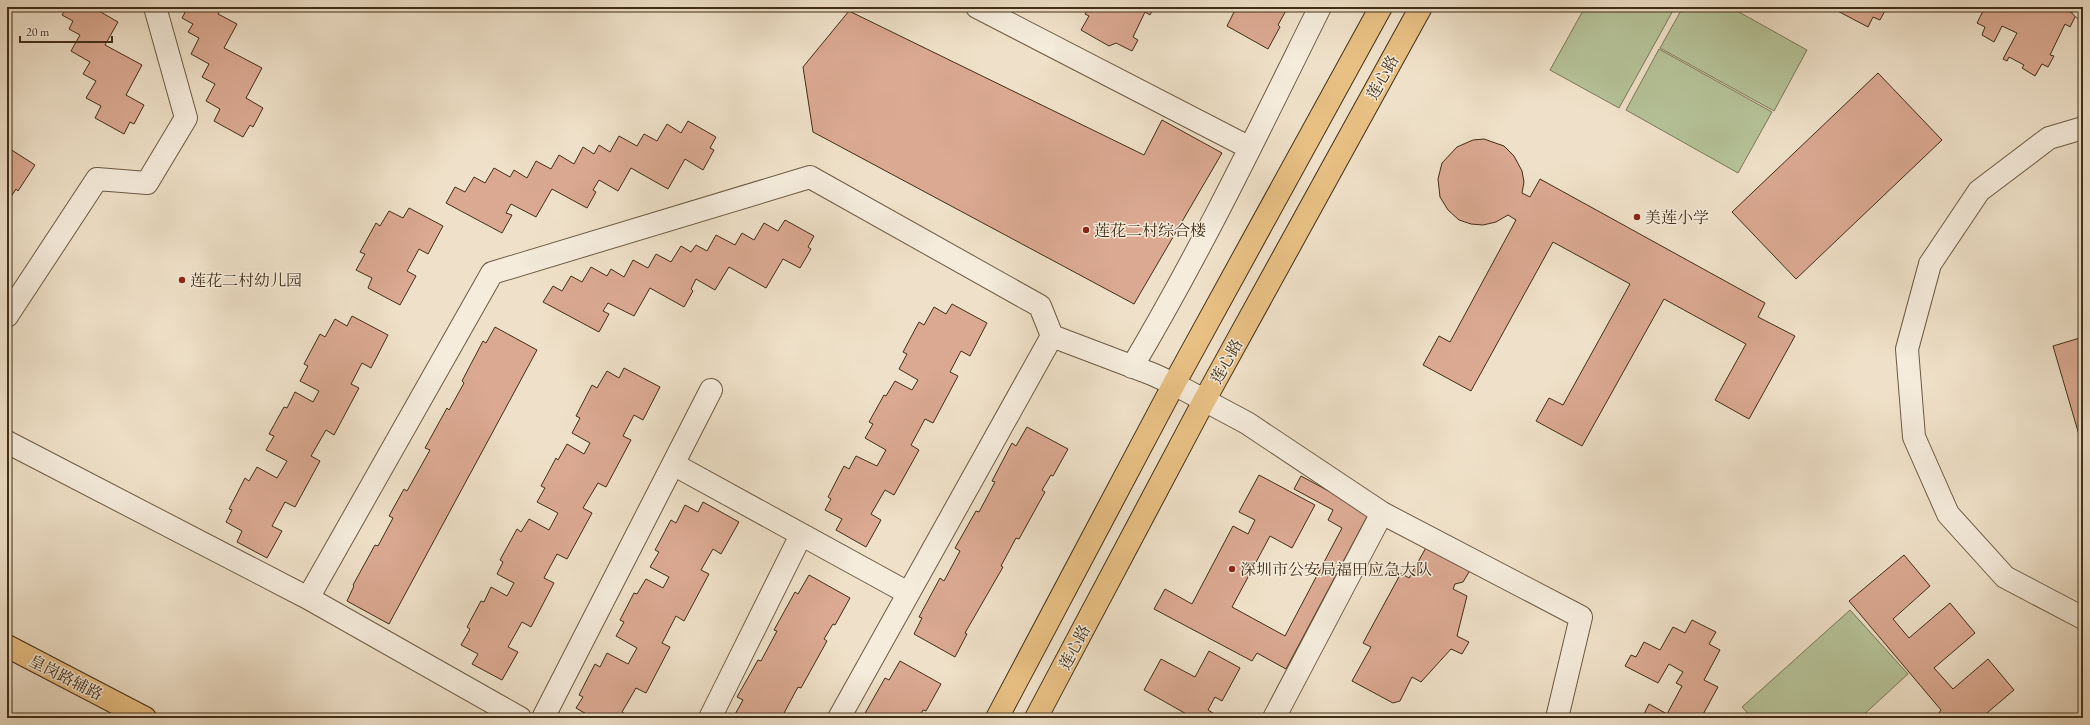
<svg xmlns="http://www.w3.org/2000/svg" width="2090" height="725" font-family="'EB Garamond','Noto Serif SC',serif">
	<rect width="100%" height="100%" fill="#efe1c9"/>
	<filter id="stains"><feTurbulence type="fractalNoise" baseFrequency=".005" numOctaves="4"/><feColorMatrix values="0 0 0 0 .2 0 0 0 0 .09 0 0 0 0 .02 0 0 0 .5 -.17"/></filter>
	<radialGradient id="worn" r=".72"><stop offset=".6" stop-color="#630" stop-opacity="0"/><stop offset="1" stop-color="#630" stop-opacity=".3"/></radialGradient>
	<path fill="#b6c399" stroke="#7c7858" d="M1585,7h90l-56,101 -69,-38z
		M1683,7h47l77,43 -33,61 -114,-63z
		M1659,49l113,63 -34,61 -112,-63z
		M1850,610l58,64 -48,44h-108l-10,-11z"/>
	<path fill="#dba992" stroke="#412e16" d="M67,7h34l-2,4 19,11 -13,23 37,20 -16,30 18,10 -10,19 -4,-2 -6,12 -29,-16 6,-12 -15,-8 10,-17 -13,-7 7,-12 -19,-11 9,-16 -11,-6 4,-8 -11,-6z
		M188,7h34l-4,7 19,10 -13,24 38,20 -16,30 17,10 -10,19 -3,-2 -7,12 -29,-16 6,-12 -14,-8 9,-17 -13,-7 7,-13 -18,-10 8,-16 -11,-6 5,-8 -11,-6z
		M1089,7h65l-4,8 -5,-3 -12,25 5,3 -6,11 -16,-8 -7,3 -28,-16 8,-14 -4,-2z
		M1233,7h55l-10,18 2,2 -12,22 -41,-23 8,-16 -3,-1z
		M1830,7h57l-7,13 -7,-3 -5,10z
		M1985,7h33l8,4 2,-4h44l-2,5 6,3 -6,12 -5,-3 -15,31 4,1 -6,11 -6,-3 -7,12 -13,-8 2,-3 -15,-8 -2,4 -4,-2 14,-26 -15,-7 -8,16 -12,-7 3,-8 -8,-4z
		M849,11l295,144 18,-35 60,33 -88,151 -321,-172 -10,-65z
		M1878,73l64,67 -146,139 -64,-67z
		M688,121l28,16 -6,11 4,2 -11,20 -18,-11 -17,30 -37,-21 -13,23 -19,-11 -6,10 3,2 -9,16 -35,-19 -16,28 -25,-13 -5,9 6,2 -10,18 -56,-30 9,-16 10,5 9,-15 11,6 9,-15 16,9 4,-7 13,8 9,-17 15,8 8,-14 15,9 9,-17 11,7 5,-9 11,7 9,-16 18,10 7,-12 13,7 10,-17 14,9z
		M1484,139l20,7 10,10 8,15 2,11 -2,11 8,4 10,-18 225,124 -7,14 37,19 -46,83 -34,-19 31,-56 -82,-45 -82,147 -46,-25 13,-23 14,7 67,-121 -77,-42 -82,149 -48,-26 16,-29 11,6 66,-122 -8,-5 -12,7 -13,3 -12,-1 -12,-4 -11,-10 -8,-13 -2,-18 4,-16 15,-16 16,-7z
		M7,147l28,18 -17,26 -2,-2 -9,14z
		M409,208l34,18 -15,28 -9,-5 -12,22 9,5 -16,29 -32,-17 4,-10 -16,-8 9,-16 -5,-2 16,-29 4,3 9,-15 14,7z
		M785,220l29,16 -6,11 3,2 -11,19 -17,-9 -17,29 -37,-21 -14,23 -19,-11 -5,10 2,2 -9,16 -34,-19 -16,28 -26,-13 -5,8 6,3 -10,18 -56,-30 10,-16 9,5 9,-15 11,6 9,-15 16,9 4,-7 13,8 9,-17 15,8 8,-14 15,8 10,-16 10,6 5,-7 11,6 9,-16 19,10 7,-12 12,7 10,-17 14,8z
		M952,304l35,19 -17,33 -9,-5 -11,21 8,4 -25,47 -8,-4 -14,26 8,5 -25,45 -9,-5 -14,24 10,6 -15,27 -30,-17 6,-11 -17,-9 6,-11 -3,-2 16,-31 5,3 7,-13 21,10 9,-16 -21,-12 8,-14 -4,-2 15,-27 2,1 9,-15 17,9 6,-10 -19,-11 8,-15 -4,-2 16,-30 5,3 10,-18 12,7z
		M352,316l36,19 -17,33 -9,-5 -11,21 8,4 -25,47 -8,-5 -15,26 9,5 -25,46 -10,-5 -13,24 10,5 -15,27 -30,-16 5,-11 -16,-9 6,-12 -3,-1 16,-31 4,3 8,-14 20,11 10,-17 -21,-11 8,-14 -5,-2 15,-27 3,1 8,-16 18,10 6,-11 -19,-10 8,-15 -4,-2 16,-30 5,3 10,-18 12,7z
		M495,327l42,23 -148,274 -42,-23 7,-15 -1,-1 22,-40 3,1 15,-28 -4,-2 15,-27 3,2 23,-41 -5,-2 22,-40 2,2 15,-27 -2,-2 21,-40 3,2z
		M2083,337v108h-1l-29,-99z
		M624,368l36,19 -17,33 -9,-5 -11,21 8,4 -25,47 -8,-4 -15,25 9,5 -25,46 -10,-5 -13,24 10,5 -23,44 -9,-5 -14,25 10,5 -16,28 -30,-16 6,-10 -17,-9 9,-16 -3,-2 14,-26 3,1 7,-15 16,9 7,-13 -17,-9 6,-12 -3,-2 17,-31 4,3 8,-13 20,11 9,-17 -21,-11 8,-14 -4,-2 15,-28 2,2 9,-16 17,10 6,-11 -18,-10 8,-15 -4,-2 16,-31 5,3 10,-17 12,7z
		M1027,427l41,22 -15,27 -2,-1 -9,15 3,2 -26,47 -3,-1 -15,28 2,1 -38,66 2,1 -12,23 -41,-23 8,-16 -3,-1 21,-39 4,3 16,-30 -5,-3 21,-37 3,1 16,-30 -3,-1 20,-38 4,3z
		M1259,475l56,30 -23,43 -22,-12 -38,71 53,29 57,-108 -14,-8 5,-10 -39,-21 7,-13 68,37 -83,156 -29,-16 -5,8 -98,-52 11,-20 27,15 41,-78 15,8 7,-14 -16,-8z
		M703,502l36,20 -18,32 -8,-5 -12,21 8,4 -25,47 -8,-5 -14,27 8,4 -24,46 -10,-5 -14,24 10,6h-39l-17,-10 7,-11 -4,-2 16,-31 5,3 7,-14 21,11 9,-16 -21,-12 8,-14 -4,-2 14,-27 3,1 9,-15 17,9 6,-11 -19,-10 9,-15 -4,-2 16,-30 5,3 9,-18 13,7z
		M1428,544l44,23 -9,15 -8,2 -2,5 14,7 -10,40 12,6 -7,12 -11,-5 -30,33 -9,-5 -12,24 -7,2 -41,-22 19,-34 -8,-4 38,-70 8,5z
		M1904,555l26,31 -37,33 16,19 41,-35 25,30 -41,35 19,21 35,-30 26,31 -33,28h-45l5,-8 -92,-109z
		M809,575l41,23 -15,27 -2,-1 -9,15 3,2 -26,47 -3,-1 -15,28 2,1 -1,2h-51l10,-18 -6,-3 21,-37 3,1 16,-30 -3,-1 21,-38 3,2z
		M1692,620l24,12 -7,12 11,6 -16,30 14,7 -17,31h-59l7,-14 18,10 15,-28 -6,-3 7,-11 -14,-8 -11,19 -33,-17 6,-11 5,2 8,-15 16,8 13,-23 12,6z
		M1209,651l31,17 -18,33 -7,-4 -7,13 13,8h-35l2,-3 -44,-25 17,-31 34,18z
		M900,661l41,23 -15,27 -3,-1 -4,8h-51l-4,-3 21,-37 4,2z"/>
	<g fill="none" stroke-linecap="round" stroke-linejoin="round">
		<defs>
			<path id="minor" d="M977,7l273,141
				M2082,7l1,1
				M2083,128l-34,10 -70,53 -49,73 -23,85 7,88 34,77 57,63 78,41
				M7,316l90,-137 50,4 39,-65 -31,-111
				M1132,367c69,-116 128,-239 188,-360
				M7,442l301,156 212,120
				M673,464l235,129
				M308,598l184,-325 318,-96 230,129 12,30 100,38 22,10 73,39 135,90 199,104 -24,101
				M543,718l168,-328
				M710,718l91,-183
				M839,718l213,-382
				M1274,718l108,-205"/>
			<path id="major" d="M7,646l138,72
				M997,718l177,-334 207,-377
				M1036,718l168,-317 217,-394"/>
		</defs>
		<use href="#minor" stroke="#6c5b43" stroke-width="24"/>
		<use href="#major" stroke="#412e16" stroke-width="24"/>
		<use href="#minor" stroke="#f5ecdc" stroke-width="22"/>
		<use href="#major" stroke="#e8c084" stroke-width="22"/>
	</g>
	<g fill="#8f2418" stroke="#f5ecdc" stroke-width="1.5">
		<circle cx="1637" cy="217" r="4"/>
		<circle cx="1086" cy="230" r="4"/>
		<circle cx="182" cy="280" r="4"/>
		<circle cx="1232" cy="569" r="4"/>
	</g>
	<g text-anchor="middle" stroke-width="3" stroke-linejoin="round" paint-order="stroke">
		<g font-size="16" fill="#412e16" stroke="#f5ecdc">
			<text transform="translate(1382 77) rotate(-61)" y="6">莲心路</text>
			<text transform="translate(1226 361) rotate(-61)" y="6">莲心路</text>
			<text transform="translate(1074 647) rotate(-62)" y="6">莲心路</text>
			<text transform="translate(66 677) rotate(27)" y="6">皇岗路辅路</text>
		</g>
		<g font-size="16" fill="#412e16" stroke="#f5ecdc" text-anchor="start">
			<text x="1645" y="223">美莲小学</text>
			<text x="1094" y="236">莲花二村综合楼</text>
			<text x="190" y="286">莲花二村幼儿园</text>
			<text x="1240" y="575">深圳市公安局福田应急大队</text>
		</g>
	</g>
	<rect width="2090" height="725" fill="none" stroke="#efe1c9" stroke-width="24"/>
	<rect x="8" y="8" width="2074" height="709" fill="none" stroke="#412e16" stroke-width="2"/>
	<rect x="12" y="12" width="2066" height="701" fill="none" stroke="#412e16"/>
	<path d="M20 36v6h92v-6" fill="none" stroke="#412e16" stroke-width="2"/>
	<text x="26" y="36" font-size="12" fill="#412e16" stroke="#f5ecdc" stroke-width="3" paint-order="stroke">20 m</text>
	<rect width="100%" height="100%" filter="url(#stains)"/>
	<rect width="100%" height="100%" fill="url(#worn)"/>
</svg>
